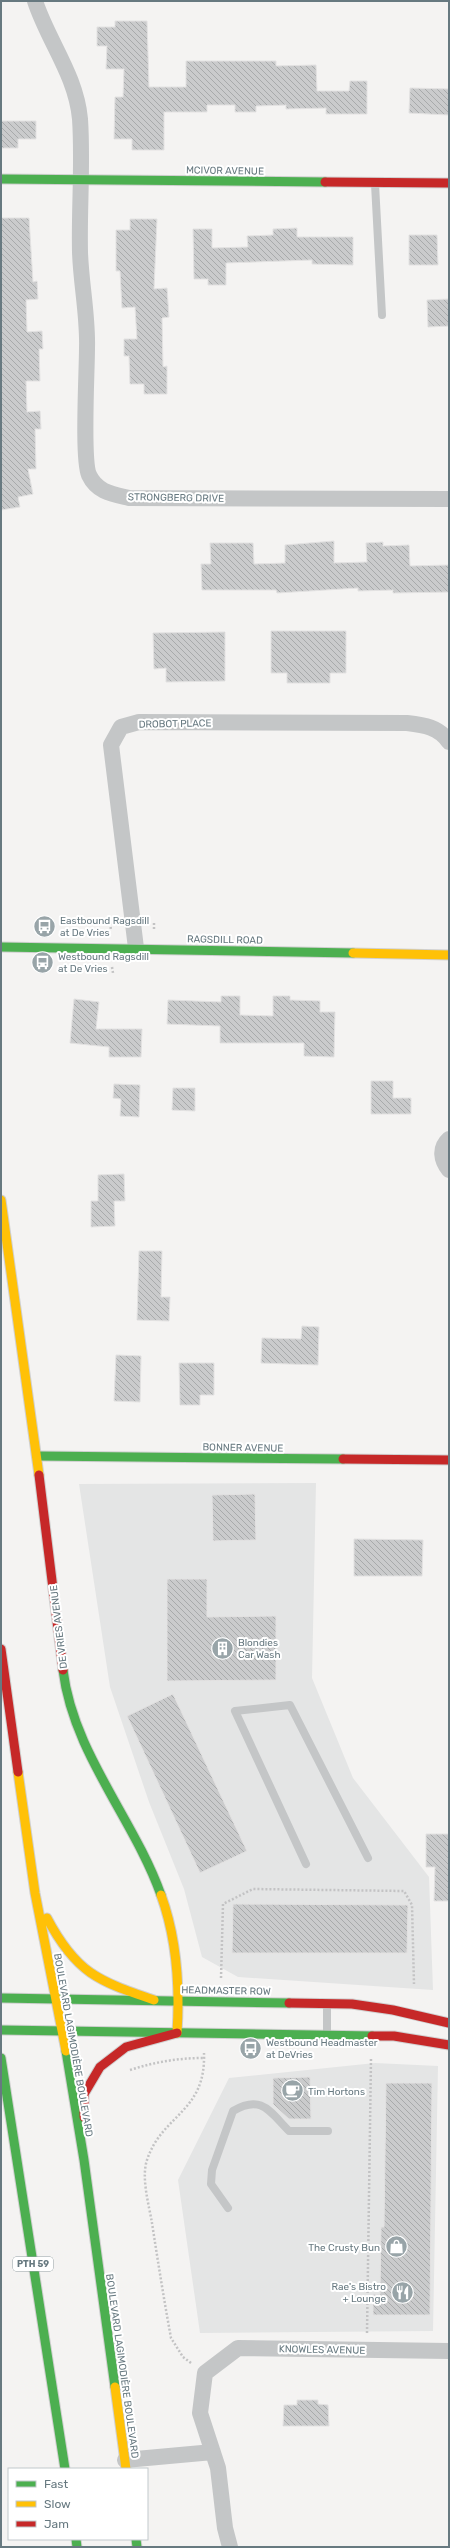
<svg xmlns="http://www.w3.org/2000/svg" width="450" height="2548" font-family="Rubik,sans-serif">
	<defs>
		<pattern id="building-back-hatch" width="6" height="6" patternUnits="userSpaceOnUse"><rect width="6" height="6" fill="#cacbcc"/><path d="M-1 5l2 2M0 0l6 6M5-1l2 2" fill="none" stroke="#a8aaab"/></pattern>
	</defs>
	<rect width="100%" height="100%" fill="#f4f3f2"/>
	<path fill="#e4e5e5" d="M316,1483l-4,195 41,100 76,99 4,113 -195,-13 -36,-20 -18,-68 -35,-87 -39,-115 -31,-203z
		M375,2063l63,3 -5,265 -233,2 -22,-153 51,-102z"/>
	<path fill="url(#building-back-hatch)" stroke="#e3e2e2" d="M115,21h32l2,66h37v-26h90v5l40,-1 1,26h32l1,-10h17v33h-41v-6l-40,1v-4l-30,1v6h-21v-7h-28v7h-43v38h-32v-11h-18l1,-42h8l1,-28h-18l1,-23h-10v-19h18z
		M410,88l39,1v26l-40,-2z
		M1,121h35v18h-18v9h-17z
		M1,218h28l4,64 4,-1 1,18 -12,1 1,32 15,-1 1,18h-4l1,32h-14l1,31 13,-1 1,18h-6l1,40h-8l5,25 -15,3 2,10 -19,3z
		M130,219h27l-3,70 13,-1 2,29 -7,1 1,49 4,-1v28h-23v-10h-14l-1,-28h-5v-17h13l-2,-32 -13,1 -2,-37h-4v-41h14z
		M297,228v9h56v28l-41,-1v-4l-86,3v22h-18v-6h-14l-1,-50h19v19l36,-1 -1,-11 26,-1v-6z
		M409,235h28l1,30h-29z
		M449,299v27l-21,1 -1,-27z
		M334,541v22l33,-1 -1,-19 17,-1v4l26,-1 1,21 39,-1v27l-56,1v-3l-35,1v-3l-81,5 -1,-3h-74l-1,-26h10l-1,-21h43l1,21 31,-1v-18z
		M271,631h75v42h-16v10h-43v-10h-16z
		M225,632v49l-59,1v-14l-12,1 -1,-36z
		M221,996h19v19l33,1v-20h17v4l30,1v11h15l-1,45 -30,-1v-13h-84v-17l-53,-2 1,-24 53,2z
		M74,999l25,3 -3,27h46l-1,28h-32v-10l-39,-4z
		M371,1081h22v17h18v16h-40z
		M114,1084l26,1 -1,32 -19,-1 1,-17 -8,-1z
		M173,1088h22v23l-23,-1z
		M124,1174l1,27h-11l1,25 -24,1v-26h7v-26z
		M139,1251h23l-1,46h9l-1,24 -32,-1z
		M302,1326l17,1 -1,38 -57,-2 1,-25 39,1z
		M116,1355l25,1 -1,46 -26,-1z
		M179,1363h35v32h-14v10h-20z
		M255,1494l1,46 -43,1 -1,-46z
		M354,1539l69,1 -1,36h-68z
		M167,1579h40v38l69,-1v64l-109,1z
		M173,1694l74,157 -47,22 -73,-157z
		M426,1834h23v67h-15l1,-34h-9z
		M233,1904l175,1 -1,48h-175z
		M310,2077l1,42h-22l-16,-15v-26z
		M386,2083h46l-2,232h-57v-21l7,1 1,-68h3z
		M297,2400h21v4l10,1 1,21h-46l1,-21h13z"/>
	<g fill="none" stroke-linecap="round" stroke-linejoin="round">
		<defs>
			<path id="fast" d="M1,179l324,3
				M1,947l352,6
				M37,1456l306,3
				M63,1670c10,83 71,149 98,225
				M1,1998l288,5
				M1,2030l371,6
				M66,2051l18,109 31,227
				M1,2058l64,411
				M76,2539l1,8
				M136,2539l1,8"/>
			<path id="slow" d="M353,953l96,2
				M1,1200l38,275
				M18,1772l17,121 31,158
				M161,1895c16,44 19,92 16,138
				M47,1918c29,55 51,63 107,82
				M115,2387l11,82"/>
			<path id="jam" d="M325,182l124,1
				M343,1459l106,1
				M39,1475l24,195
				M1,1649l17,123
				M289,2003l63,1 41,6 56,13
				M372,2036h22l55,9
				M84,2117v-23l16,-27 26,-20 51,-14"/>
		</defs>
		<use href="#fast" stroke="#d0d0d0" stroke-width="11"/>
		<use href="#slow" stroke="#d0d0d0" stroke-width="11"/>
		<use href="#jam" stroke="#d0d0d0" stroke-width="11"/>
		<path stroke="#c3c3c4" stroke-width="2.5" stroke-dasharray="2 2" stroke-linecap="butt" d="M110,923l1,7
			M154,923v8
			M112,967l1,6
			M221,1978l2,-74 30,-15 151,2 8,14 2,79
			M130,2070c25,-8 48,-12 74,-12
			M367,2333l4,-275
			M191,2363l-8,-6 -12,-19c-7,-38 -13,-76 -19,-115 -3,-18 -11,-45 -5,-63 15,-46 59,-47 57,-107"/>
		<path stroke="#c4c6c7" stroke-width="8" d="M375,184l7,131
			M306,1864l-71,-153 55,-6 78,153
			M327,2035v-31
			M228,2208l-17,-24 1,-14 21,-59c29,-17 37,1 56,20h39"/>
		<path stroke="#c4c6c7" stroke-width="16" d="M35,1c13,40 41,74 45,118 3,44 -1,89 0,133 1,32 8,64 7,96 0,24 -5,111 2,127 8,17 23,19 40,23l320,1
			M136,948l-25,-203 10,-18 18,-5 268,1c17,2 32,4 42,19
			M449,1139c-10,9 -8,21 0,31
			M125,2460l88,-8
			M230,2547l-5,-19 -7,-60 -18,-55 5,-40 33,-25 211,3"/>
		<use href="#fast" stroke="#4caf50" stroke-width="9"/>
		<use href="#slow" stroke="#ffc107" stroke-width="9"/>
		<use href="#jam" stroke="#c62828" stroke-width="9"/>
	</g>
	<defs>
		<symbol id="bus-disc" viewBox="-11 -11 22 22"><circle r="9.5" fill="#98a4a8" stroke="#fff"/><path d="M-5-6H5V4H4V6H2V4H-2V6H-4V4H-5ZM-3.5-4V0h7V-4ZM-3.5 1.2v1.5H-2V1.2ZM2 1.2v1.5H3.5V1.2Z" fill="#fff"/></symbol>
		<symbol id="building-disc" viewBox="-11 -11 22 22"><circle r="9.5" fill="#98a4a8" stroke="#fff"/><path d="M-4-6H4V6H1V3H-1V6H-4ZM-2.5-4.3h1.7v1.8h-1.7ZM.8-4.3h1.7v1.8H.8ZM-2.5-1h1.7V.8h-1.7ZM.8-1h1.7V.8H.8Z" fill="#fff"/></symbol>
		<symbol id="cafe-disc" viewBox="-11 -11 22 22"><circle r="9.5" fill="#98a4a8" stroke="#fff"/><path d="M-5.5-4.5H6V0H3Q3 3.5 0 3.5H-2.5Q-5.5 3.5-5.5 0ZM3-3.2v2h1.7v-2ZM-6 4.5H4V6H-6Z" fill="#fff"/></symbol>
		<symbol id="shop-disc" viewBox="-11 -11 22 22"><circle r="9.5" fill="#98a4a8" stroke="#fff"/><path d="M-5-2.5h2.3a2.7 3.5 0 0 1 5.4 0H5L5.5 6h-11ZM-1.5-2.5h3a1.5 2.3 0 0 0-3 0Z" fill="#fff"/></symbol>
		<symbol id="restaurant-disc" viewBox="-11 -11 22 22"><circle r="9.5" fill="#98a4a8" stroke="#fff"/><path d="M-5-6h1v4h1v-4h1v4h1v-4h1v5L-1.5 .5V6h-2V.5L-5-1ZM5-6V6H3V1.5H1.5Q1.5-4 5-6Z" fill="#fff"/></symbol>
	</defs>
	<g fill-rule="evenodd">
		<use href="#bus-disc" x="32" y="914" width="25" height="25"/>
		<use href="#bus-disc" x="30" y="950" width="25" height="25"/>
		<use href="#building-disc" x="210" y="1636" width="25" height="25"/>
		<use href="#bus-disc" x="238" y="2036" width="25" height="25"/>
		<use href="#cafe-disc" x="280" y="2078" width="25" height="25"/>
		<use href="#shop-disc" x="384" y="2234" width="25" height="25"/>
		<use href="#restaurant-disc" x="390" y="2280" width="25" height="25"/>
	</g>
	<g text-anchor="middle" stroke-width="4" stroke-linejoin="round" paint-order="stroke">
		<rect fill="#fff" stroke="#95a1a6" stroke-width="1" x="13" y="2257" width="40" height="14" rx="3"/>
		<g font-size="9" font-weight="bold" fill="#677980">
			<text x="33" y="2267">PTH 59</text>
		</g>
		<g font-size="10" fill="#677980" stroke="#fff">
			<text transform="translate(225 170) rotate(1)" y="4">MCIVOR AVENUE</text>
			<text transform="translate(176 497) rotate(1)" y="4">STRONGBERG DRIVE</text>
			<text transform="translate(175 723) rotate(-1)" y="4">DROBOT PLACE</text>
			<text transform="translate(225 939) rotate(1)" y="4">RAGSDILL ROAD</text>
			<text transform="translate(243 1447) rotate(1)" y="4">BONNER AVENUE</text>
			<text transform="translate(58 1627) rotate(-97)" y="4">DE VRIES AVENUE</text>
			<text transform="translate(226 1990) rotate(1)" y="4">HEADMASTER ROW</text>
			<text transform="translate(74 2045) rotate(80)" y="4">BOULEVARD LAGIMODIÈRE BOULEVARD</text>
			<text transform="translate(322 2349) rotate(1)" y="4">KNOWLES AVENUE</text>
			<text transform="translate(123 2366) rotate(82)" y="4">BOULEVARD LAGIMODIÈRE BOULEVARD</text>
		</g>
		<g font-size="10" fill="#677980" stroke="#fff" text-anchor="start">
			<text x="60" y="924">Eastbound Ragsdill<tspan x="60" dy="12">at De Vries</tspan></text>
			<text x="58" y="960">Westbound Ragsdill<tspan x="58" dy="12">at De Vries</tspan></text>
			<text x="238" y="1646">Blondies<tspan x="238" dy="12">Car Wash</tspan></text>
			<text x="266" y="2046">Westbound Headmaster<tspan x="266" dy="12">at DeVries</tspan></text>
			<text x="308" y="2095">Tim Hortons</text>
			<text x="380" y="2251" text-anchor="end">The Crusty Bun</text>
			<text x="386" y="2290" text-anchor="end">Rae's Bistro<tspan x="386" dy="12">+ Lounge</tspan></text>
		</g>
	</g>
	<rect width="450" height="2548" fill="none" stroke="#677980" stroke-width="4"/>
	<rect x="8" y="2468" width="140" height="72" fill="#ffffff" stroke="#c2c9cc"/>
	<rect x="16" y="2481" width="20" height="6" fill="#4caf50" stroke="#c2c9cc"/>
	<text x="44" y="2488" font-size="12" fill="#677980">Fast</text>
	<rect x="16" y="2501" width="20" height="6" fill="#ffc107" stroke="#c2c9cc"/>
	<text x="44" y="2508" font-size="12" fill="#677980">Slow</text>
	<rect x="16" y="2521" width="20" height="6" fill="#c62828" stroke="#c2c9cc"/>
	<text x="44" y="2528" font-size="12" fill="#677980">Jam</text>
</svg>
